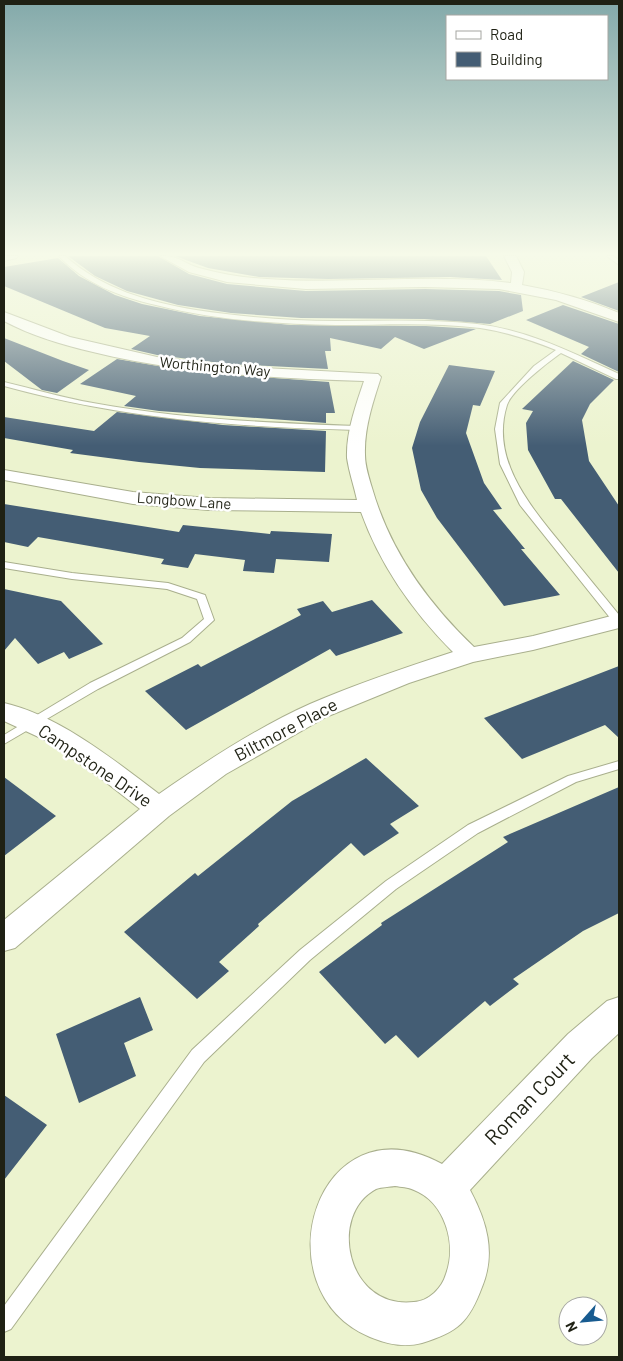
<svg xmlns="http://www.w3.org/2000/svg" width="623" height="1361" font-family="Barlow,sans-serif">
	<rect width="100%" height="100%" fill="#ecf3cf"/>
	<path fill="#445d74" d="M68,256h90l31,18 38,10 79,7 119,-2 74,2 22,4 2,16 -33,13 -66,-5 -123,-1 -70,-5 -53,-8 -51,-14 -32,-15z
		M175,256h311l16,24 -52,-3 -122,2 -69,-2 -51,-9z
		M58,258l21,18 36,19 27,9 58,12 91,9 135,1 50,3 -52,20 -29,-12 -14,12 -51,-11 1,13h-6l3,18 -100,-5 -71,-9 -26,-6 19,-13 -45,-8 -101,-42v-19z
		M619,282v29l-38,-14z
		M563,305l56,19v48l-38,-18 8,-7 -63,-27z
		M4,338l59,23 26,9 -32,23 -15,-3 -38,-29z
		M117,359l77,13 135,10 6,31h-9v10l-167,-12 -35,-5 12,-10 -56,-12z
		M573,361l41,19 -24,24 -8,16 7,41 30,45v67l-58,-74h-6l-27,-49 -2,-27 7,-12 -11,-2z
		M449,365l46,6 -15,35 -7,-1 -7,28 18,50 18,26 -9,1 32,39h-4l39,46 -56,11 -67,-88 -16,-28 -9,-42 8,-26z
		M117,412l106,13 103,6 -1,41 -125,-4 -61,-6 -69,-9 3,-3 -69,-12v-21l90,14z
		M4,504l175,28 4,-7 87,9 1,-3 61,3 -3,28 -53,-3 -2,14 -31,-2 2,-11 -50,-6 -7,14 -27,-4 3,-5 -126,-22 -10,10 -24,-5z
		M4,589l57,12 42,43 -34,15 -5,-7 -26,12 -23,-26 -11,13z
		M372,600l31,33 -67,23 -6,-7 -144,81 -41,-39 53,-27 3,3 100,-52 -4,-6 26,-8 9,11z
		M619,666v72l-14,-13 -83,34 -38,-41z
		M366,758l53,48 -29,18 9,9 -35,23 -13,-13 -93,81 1,2 -40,36 10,9 -32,28 -73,-67 71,-59 3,3 94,-75z
		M4,777l52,39 -52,40z
		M619,787v126l-36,18 -70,48 6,5 -29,22 -5,-5 -67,57 -22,-23 -11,9 -66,-72 63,-47 -1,-2 127,-81 -5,-5z
		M140,997l13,33 -29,13 12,33 -57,27 -23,-69z
		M4,1095l43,30 -43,55z"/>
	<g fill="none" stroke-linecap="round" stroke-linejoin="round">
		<defs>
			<path id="service" d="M59,256h6c37,33 83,46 131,54 47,7 94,11 140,11 47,0 94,-2 141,3 51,6 96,29 142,50v5h-3l-55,-26c-13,9 -49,37 -54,52 -18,57 27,105 59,145 18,22 36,44 53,65v10l-4,-1 -95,-119 -20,-41 -5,-35 5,-26 34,-37 22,-16c-25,-10 -49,-18 -76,-22 -48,-6 -96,-3 -144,-3 -60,-1 -122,-5 -180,-20 -36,-8 -72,-22 -97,-49z
				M607,256h6l6,4v5z
				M4,382c30,7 59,16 89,21 87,16 176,20 265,23l4,2 -4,2c-123,-3 -234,-11 -354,-44z
				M4,562l68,11 96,10 37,12 9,25 -24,22 -92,47 -94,55v-9l86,-52 92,-45 22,-19 -7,-20 -30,-10 -95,-10 -68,-11z
				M619,761v8l-43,13 -98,51 -82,56 -86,71 -106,102 -193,267 -7,3v-26l188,-256 108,-100 86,-69 82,-56 100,-49z"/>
			<path id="minor" d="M4,256h14l-2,2 -12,3z
				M160,256c18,-1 23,7 39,12 22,6 45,10 68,11 81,6 163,-6 244,4l1,-11 -8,-16h12l8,16 -2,13c34,6 66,15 97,28v9l-63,-22 -57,-11 -74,-2 -119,2 -79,-7 -38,-10z
				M4,312l66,25 87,20 71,9 150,8 3,3c-8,25 -17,51 -16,78 0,11 4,23 7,33 18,63 55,114 102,159l59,-11 86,-22v14l-86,22 -60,12 -64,21 -83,34 -100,57 -57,42 -154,132 -11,3v-31l136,-111 -42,-33 -53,-36 -41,-19v-18c56,13 110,57 155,91 46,-32 99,-67 151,-90 46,-20 94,-36 143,-52 -40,-40 -73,-87 -92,-140l-152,-2 -76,-6 -129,-24v-10l129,22 76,6 148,2c-3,-14 -8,-28 -10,-42 -1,-26 9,-53 17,-77 -91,-3 -182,-7 -271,-29 -30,-7 -61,-16 -89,-31z
				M619,997v36l-27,25 -122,132c17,32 26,63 12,97 -13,35 -24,45 -60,56 -18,5 -35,1 -52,-6 -112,-47 -53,-242 72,-173l126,-130 39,-33zM395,1186c6,1 13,1 19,4 31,12 43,54 32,84 -4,14 -17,27 -32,28 -67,8 -87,-87 -38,-113 6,-2 13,-2 19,-3z"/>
		</defs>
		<use href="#service" stroke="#a9af8d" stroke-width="2"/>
		<use href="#minor" stroke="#a9af8d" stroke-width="2"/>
		<use href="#service" fill="#fff" fill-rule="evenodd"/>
		<use href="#minor" fill="#fff" fill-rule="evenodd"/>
	</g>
	<linearGradient id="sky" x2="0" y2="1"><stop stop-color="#83a9aa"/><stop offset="0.57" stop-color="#f6fae9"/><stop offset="1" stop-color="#f6fae9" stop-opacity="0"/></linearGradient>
	<rect width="623" height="446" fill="url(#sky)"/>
	<g text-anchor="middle" stroke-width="5" stroke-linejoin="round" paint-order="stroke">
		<g font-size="15" fill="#1f2114" stroke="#fff">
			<text transform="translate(215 367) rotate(5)" y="5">Worthington Way</text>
			<text transform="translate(184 501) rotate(4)" y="5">Longbow Lane</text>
		</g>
		<g font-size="18" fill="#1f2114" stroke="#fff">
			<text transform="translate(286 730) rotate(-28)" y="6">Biltmore Place</text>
			<text transform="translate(95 766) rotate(34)" y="6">Campstone Drive</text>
		</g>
		<g font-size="21" fill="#1f2114" stroke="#fff">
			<text transform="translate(530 1099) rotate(-46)" y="7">Roman Court</text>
		</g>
	</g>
	<rect width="623" height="1361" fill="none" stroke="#1f2114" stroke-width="10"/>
	<rect x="446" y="15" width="162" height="65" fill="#ffffff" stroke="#a5a6a1"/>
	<rect x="456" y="31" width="25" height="8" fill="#ffffff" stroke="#a5a6a1"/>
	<text x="490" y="40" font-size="15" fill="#1f2114">Road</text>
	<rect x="456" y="52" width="25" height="15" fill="#445d74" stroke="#a5a6a1"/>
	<text x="490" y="65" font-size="15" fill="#1f2114">Building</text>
	<g transform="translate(583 1321) rotate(243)"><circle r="24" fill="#ffffff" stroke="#a5a6a1"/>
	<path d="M0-4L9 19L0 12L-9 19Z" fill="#185b90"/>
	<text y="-8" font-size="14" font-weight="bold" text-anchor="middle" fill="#1f2114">N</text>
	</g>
</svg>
